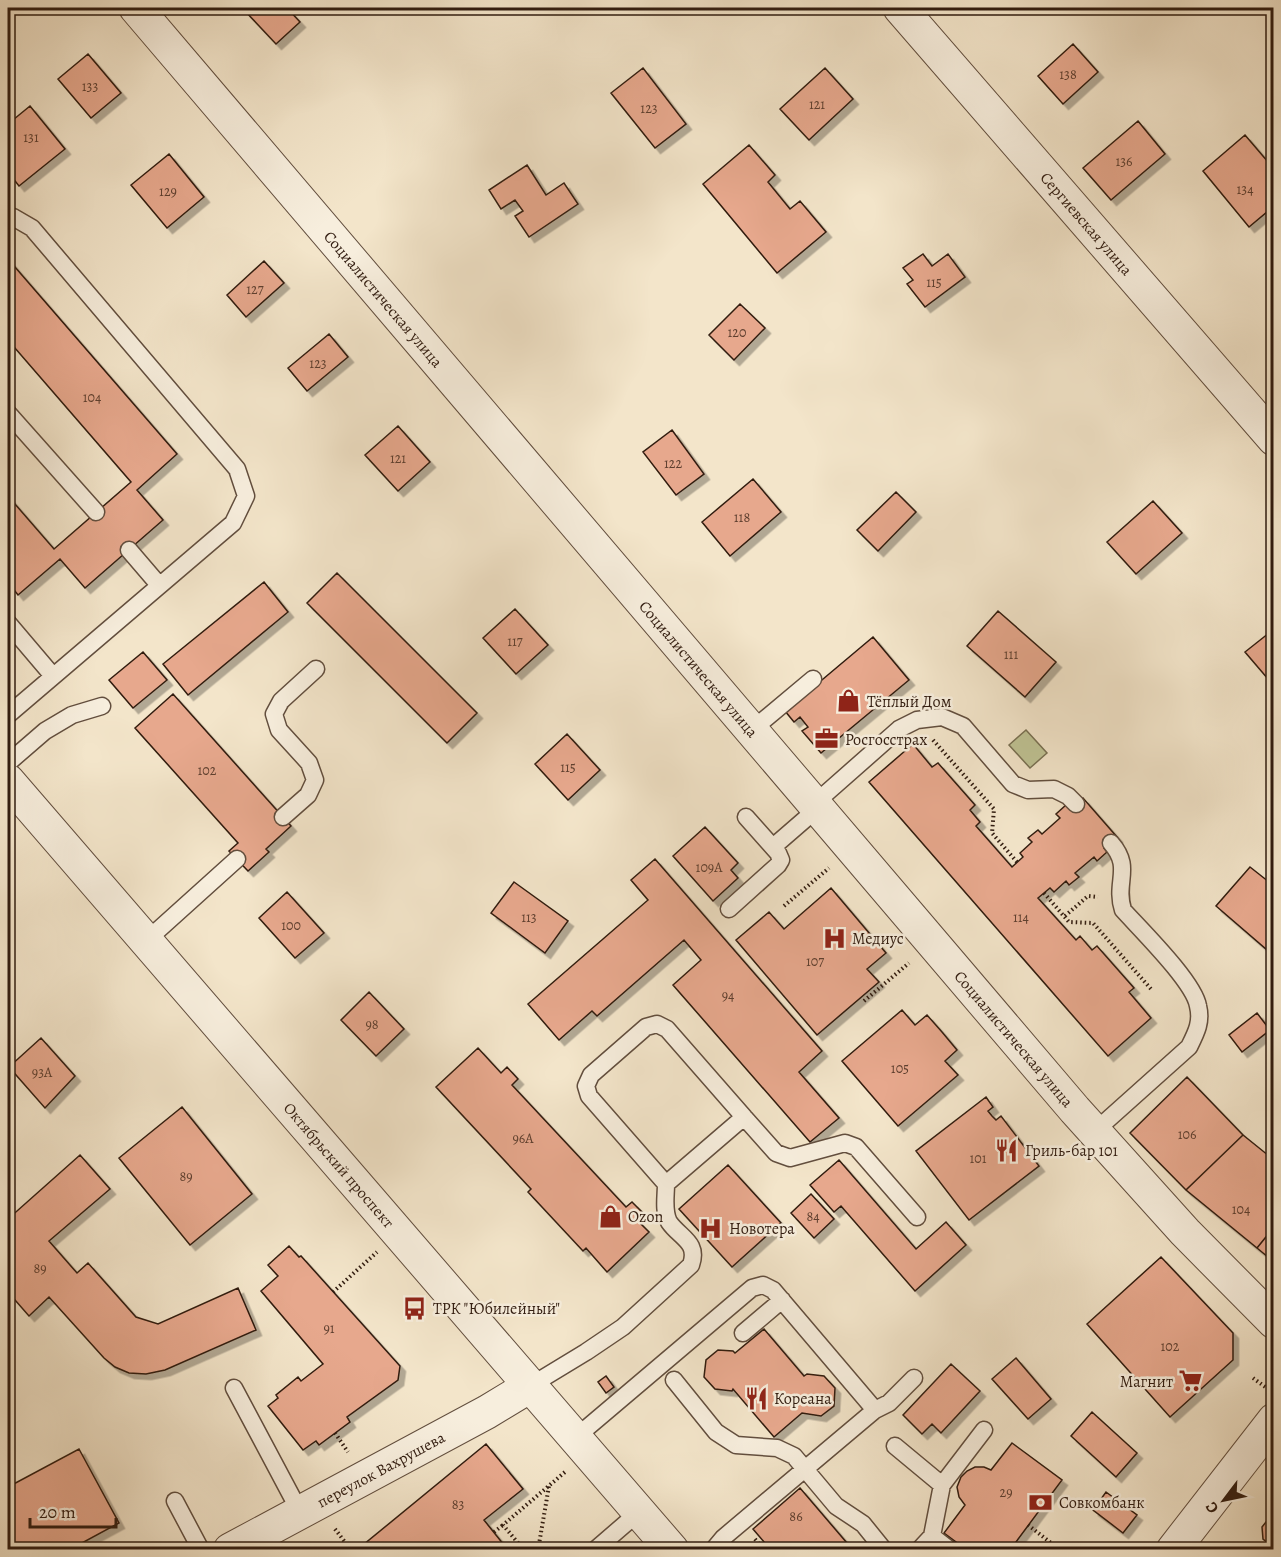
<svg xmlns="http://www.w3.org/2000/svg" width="1281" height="1557" font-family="Alegreya,serif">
	<defs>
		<filter id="shadow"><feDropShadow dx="5.5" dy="5.5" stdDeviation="0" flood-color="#0004"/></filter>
	</defs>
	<rect width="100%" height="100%" fill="#f3e5ca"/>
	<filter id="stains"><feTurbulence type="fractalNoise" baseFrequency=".00333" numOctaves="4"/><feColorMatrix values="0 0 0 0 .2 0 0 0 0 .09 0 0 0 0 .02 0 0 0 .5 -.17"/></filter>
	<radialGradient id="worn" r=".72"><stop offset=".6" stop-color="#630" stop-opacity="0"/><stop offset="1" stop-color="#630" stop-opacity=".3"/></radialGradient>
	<path fill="#bfc394" stroke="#787052" stroke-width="1.5" d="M1026,730l21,23 -17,15 -21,-23z"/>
	<path fill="#e7a88d" stroke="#311c10" stroke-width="1.5" filter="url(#shadow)" d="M249,8h38l13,14 -24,22 -31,-33z
		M1073,44l25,28 -35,32 -25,-28z
		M88,54l33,39 -30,25 -33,-39z
		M643,68l43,56 -31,24 -44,-55z
		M825,68l28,31 -44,41 -29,-31z
		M30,106l35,43 -46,37 -11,-14v-48z
		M1138,121l27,33 -54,46 -28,-32z
		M1245,135l29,34v37l-25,21 -46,-56z
		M749,145l26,30 -7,7 22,27 10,-8 26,31 -49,41 -74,-89z
		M169,154l35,43 -37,31 -36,-43z
		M527,165l19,30 18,-12 14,21 -49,33 -14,-21 8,-5 -8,-11 -14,9 -12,-19z
		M923,254l9,12 16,-12 17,23 -40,30 -18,-23 6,-4 -10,-12z
		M8,259l169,195 -40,36 26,30 -78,68 -25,-29 -42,36 -10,-13v-86l46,53 77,-67 -123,-142z
		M264,261l20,22 -38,34 -19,-22z
		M740,304l25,24 -31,32 -25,-25z
		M329,334l19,23 -41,34 -19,-23z
		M398,426l32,36 -32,29 -33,-36z
		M672,430l32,44 -28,21 -33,-43z
		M753,479l28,33 -51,44 -28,-34z
		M896,492l20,20 -38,39 -21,-21z
		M1153,501l29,32 -46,41 -29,-32z
		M337,573l140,140 -30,30 -140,-140z
		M264,582l24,30 -100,83 -25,-31z
		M515,609l33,36 -32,29 -33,-36z
		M998,611l58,51 -31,35 -58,-51z
		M1274,629v57l-29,-34z
		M873,637l36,43 -88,73 -19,-22 6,-4 -8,-10 -6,5 -9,-11z
		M143,652l24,28 -34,28 -24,-28z
		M173,694l118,132 -25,23 3,3 -21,19 -19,-20 9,-8 -103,-115z
		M567,734l33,36 -32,30 -33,-36z
		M913,744l19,23 6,-4 37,42 -5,5 10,12 -4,4 36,41 11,-10 -3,-4 12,-11 -4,-4 10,-8 4,4 18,-16 -4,-4 10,-9 4,4 13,-11 34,39 -13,11 3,4 -10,9 -3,-4 -19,16 4,4 -10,8 -3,-4 -12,11 -4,-4 -12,10 38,42 4,-4 12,14 5,-4 37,42 -5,4 22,26 -43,38 -239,-274z
		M705,827l33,36 -7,7 7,8 -25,23 -40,-45z
		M655,859l167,192 -23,21 40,46 -29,24 -137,-157 28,-25 -17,-20 -87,76 -5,-5 -33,29 -31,-36 120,-104 -17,-20z
		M1250,867l24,19v70l-58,-50z
		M514,882l54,39 -23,32 -54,-40z
		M831,888l55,65 -19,16 12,13 -62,53 -81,-95 33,-28 15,17z
		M287,892l37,41 -29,25 -36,-40z
		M369,992l35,37 -28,27 -35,-36z
		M902,1010l13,15 12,-10 15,17 15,18 -12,11 13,14 -60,51 -56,-65z
		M1257,1013l13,17 -28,22 -13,-17z
		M41,1038l34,38 -30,32 -36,-41z
		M478,1048l23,25 6,-6 11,12 -6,6 114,122 6,-5 11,11 -7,6 13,13 -42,40 -21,-24 -3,3 -55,-59 3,-3 -95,-102z
		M1187,1077l56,58 -57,55 -56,-57z
		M986,1097l7,10 -5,4 4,5 4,4 5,-4 38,50 -70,54 -53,-69z
		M182,1107l70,87 -62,51 -71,-87z
		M1243,1135l31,25v67l-17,21 -71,-58z
		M80,1155l30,34 -61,52 28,32 11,-10 48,54 22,7 80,-36 18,42 -91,40 -19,4 -17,-1 -14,-6 -11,-9 -55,-61 -20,19 -21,-24v-73z
		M839,1160l77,89 30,-27 20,23 -51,46 -74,-85 -7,6 -24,-27z
		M728,1165l53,58 -49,44 -53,-58z
		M811,1194l23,25 -20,19 -23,-25z
		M1274,1227v35l-17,-14z
		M289,1246l10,11 2,-1 99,110 -2,14 -51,37 3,5 -31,23 -3,-4 -13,9 -35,-44 10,-8 -2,-3 22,-18 3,4 22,-17 -62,-73 17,-15 -10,-11z
		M1161,1257l72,76v27l-63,57 -83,-93z
		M764,1329l40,47 3,-2 17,2 11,12 -1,18 -13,10 -19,-3 -28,24 -41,-48 -1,2 -17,-2 -11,-12 2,-17 12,-10 15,1 2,2z
		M1016,1358l35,41 -23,20 -36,-40z
		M951,1364l29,27 -39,42 -9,-9 -10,10 -19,-19z
		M606,1376l8,11 -8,6 -8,-11z
		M1092,1412l45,41 -21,24 -45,-41z
		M1012,1443l50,37 -52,70h-43l-23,-17 21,-28 -6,-8 -2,-10 4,-10 6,-6 8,-4h9l7,3z
		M486,1444l37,45 -39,31 24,30h-142l-3,-5z
		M79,1449l40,74 -50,27h-61v-63z
		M800,1488l47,55 -8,7h-68l-18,-21z
		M1106,1492l31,23 -14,18 -30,-23z
		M1270,1517h4v31l-11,-9 -1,-12z"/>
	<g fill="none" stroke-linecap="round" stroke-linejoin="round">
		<defs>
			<path id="service" d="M8,217h5l19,11 205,241 9,27 -13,27 -225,192
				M8,413l88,99
				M129,550l30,35
				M8,623l45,53
				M752,730l61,-51
				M8,763l37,-32 27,-16 30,-9
				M814,804l85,-75 18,-9 25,-3 21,9 50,58 15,6 26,-1 14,7 8,8
				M283,817l25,-22 7,-15 -6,-17 -30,-33 -5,-16 7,-13 35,-32
				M773,847l45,-39
				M729,909l49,-44 3,-5 -3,-7 -32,-36
				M146,941l91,-82
				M744,1117l32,36 14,5 55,-15 11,4 61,70
				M1094,1132l95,-85c7,-14 13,-25 9,-41 -4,-24 -57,-76 -75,-96 -9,-28 10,-42 -12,-67
				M743,1333l39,-33
				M674,1380l42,52 20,13 41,3 17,8 42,50 27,18 21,26
				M530,1386l56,-34 37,-25 68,-62c8,-23 -11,-27 -22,-43 -6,-11 -3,-26 -3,-38l78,-67 -77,-88 -10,-5 -11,3 -55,48 -5,11 3,10 77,88
				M234,1388l66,124
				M575,1438l177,-150 11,-3 10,5 102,120
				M895,1446l47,39
				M175,1501l26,49
				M932,1536l18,14
				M595,1550l44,-38
				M713,1550l10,-12 152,-128 14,-7 25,-25
				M919,1550l13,-14 10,-51 42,-55"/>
			<g id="minor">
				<path id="s1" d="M136,8l939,1102 110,122 89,90"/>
				<path id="s2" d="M900,8l374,431"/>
				<path id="s3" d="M230,1550l257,-138 43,-26"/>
			</g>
			<g id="tertiary">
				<path id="s4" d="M8,781l664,769"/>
				<path d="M1173,1550l101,-130"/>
			</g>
		</defs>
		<use href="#service" stroke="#624e3e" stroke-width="19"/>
		<use href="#minor" stroke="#624e3e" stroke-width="35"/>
		<use href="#tertiary" stroke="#624e3e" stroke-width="35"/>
		<path stroke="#311c10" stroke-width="4" stroke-dasharray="1.5 3" stroke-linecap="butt" d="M933,740l61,69 -2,24 25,29
			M1044,893l25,29 24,1 58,66
			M784,906l45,-38
			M1065,916l23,-20 10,1
			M864,1001l45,-38
			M333,1292l44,-40
			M1253,1378l15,11
			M335,1433l13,19
			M1028,1525l32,25
			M335,1529l16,21
			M494,1532l9,-7
			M755,1539l9,11
			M524,1550l-21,-25 62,-53
			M538,1550l11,-64"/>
		<use href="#service" stroke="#f7eedd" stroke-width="16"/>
		<use href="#minor" stroke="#f7eedd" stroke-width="33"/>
		<use href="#tertiary" stroke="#f7eedd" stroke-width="33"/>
	</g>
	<defs>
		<symbol id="shop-bare" viewBox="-9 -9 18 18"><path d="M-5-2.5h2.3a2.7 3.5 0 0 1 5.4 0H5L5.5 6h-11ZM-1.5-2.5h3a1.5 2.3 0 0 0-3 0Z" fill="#8f2418" stroke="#f7eedd" stroke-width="2.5" paint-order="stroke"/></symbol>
		<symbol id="office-bare" viewBox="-9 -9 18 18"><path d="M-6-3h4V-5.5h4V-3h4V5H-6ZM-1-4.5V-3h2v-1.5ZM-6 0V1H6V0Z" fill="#8f2418" stroke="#f7eedd" stroke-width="2.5" paint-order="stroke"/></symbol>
		<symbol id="hospital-bare" viewBox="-9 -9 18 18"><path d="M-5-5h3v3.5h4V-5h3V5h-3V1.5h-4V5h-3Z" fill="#8f2418" stroke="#f7eedd" stroke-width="2.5" paint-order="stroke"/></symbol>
		<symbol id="restaurant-bare" viewBox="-9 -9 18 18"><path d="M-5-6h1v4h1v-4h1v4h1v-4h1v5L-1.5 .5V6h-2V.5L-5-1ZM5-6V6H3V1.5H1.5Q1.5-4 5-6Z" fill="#8f2418" stroke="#f7eedd" stroke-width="2.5" paint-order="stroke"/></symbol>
		<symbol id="bus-bare" viewBox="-9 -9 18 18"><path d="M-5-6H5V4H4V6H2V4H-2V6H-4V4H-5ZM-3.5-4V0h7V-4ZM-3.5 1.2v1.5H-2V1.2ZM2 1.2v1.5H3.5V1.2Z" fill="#8f2418" stroke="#f7eedd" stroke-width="2.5" paint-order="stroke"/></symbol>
		<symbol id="supermarket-bare" viewBox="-9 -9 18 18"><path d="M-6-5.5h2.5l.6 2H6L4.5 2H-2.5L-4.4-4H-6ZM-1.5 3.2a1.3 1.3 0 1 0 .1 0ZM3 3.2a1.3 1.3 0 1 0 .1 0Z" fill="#8f2418" stroke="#f7eedd" stroke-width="2.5" paint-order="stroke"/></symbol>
		<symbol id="bank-bare" viewBox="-9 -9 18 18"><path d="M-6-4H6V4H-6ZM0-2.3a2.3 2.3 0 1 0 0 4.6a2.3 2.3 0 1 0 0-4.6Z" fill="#8f2418" stroke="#f7eedd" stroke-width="2.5" paint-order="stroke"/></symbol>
	</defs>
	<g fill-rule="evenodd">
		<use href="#shop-bare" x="832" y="684" width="33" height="33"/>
		<use href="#office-bare" x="810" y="722" width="33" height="33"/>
		<use href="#hospital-bare" x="818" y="922" width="33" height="33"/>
		<use href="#restaurant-bare" x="990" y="1134" width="33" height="33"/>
		<use href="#shop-bare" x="594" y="1200" width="33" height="33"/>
		<use href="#hospital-bare" x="694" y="1212" width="33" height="33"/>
		<use href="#bus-bare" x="398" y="1292" width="33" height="33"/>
		<use href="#supermarket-bare" x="1174" y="1364" width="33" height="33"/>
		<use href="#restaurant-bare" x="740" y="1382" width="33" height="33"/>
		<use href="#bank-bare" x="1024" y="1486" width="33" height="33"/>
	</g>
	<g text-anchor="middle" stroke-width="5" stroke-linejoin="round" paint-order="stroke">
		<g font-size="14" fill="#5e3f2f">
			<text x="1068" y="79">138</text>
			<text x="90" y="91">133</text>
			<text x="817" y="109">121</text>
			<text x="649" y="113">123</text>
			<text x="31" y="142">131</text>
			<text x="1124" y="166">136</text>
			<text x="1245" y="194">134</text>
			<text x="168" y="196">129</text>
			<text x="934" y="287">115</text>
			<text x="255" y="294">127</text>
			<text x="737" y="337">120</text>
			<text x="318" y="368">123</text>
			<text x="92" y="402">104</text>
			<text x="398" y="463">121</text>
			<text x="673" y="468">122</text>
			<text x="742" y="522">118</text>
			<text x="515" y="646">117</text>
			<text x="1011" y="659">111</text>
			<text x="568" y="772">115</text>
			<text x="207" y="775">102</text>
			<text x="709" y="872">109А</text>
			<text x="529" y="922">113</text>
			<text x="1021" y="922">114</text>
			<text x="291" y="930">100</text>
			<text x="815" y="966">107</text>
			<text x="728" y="1000">94</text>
			<text x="372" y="1029">98</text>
			<text x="900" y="1073">105</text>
			<text x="42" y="1077">93А</text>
			<text x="1187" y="1139">106</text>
			<text x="523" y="1143">96А</text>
			<text x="978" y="1163">101</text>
			<text x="186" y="1181">89</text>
			<text x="1241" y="1214">104</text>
			<text x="813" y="1221">84</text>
			<text x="40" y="1273">89</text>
			<text x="329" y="1333">91</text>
			<text x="1170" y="1351">102</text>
			<text x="1006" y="1497">29</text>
			<text x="458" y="1509">83</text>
			<text x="796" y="1521">86</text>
		</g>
		<g font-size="16" fill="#311c10" stroke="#f7eedd">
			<text dy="6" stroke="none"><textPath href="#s2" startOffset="285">Сергиевская улица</textPath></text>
			<text dy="6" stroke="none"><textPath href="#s1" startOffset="382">Социалистическая улица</textPath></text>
			<text dy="6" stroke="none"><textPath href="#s1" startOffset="868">Социалистическая улица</textPath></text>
			<text dy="6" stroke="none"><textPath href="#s1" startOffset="1354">Социалистическая улица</textPath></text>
			<text dy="6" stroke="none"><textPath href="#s4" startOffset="507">Октябрьский проспект</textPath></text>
			<text dy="6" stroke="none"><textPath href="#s3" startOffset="171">переулок Вахрушева</textPath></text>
		</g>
		<g font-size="16" fill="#311c10" stroke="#f7eedd" text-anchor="start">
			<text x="867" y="707">Тёплый Дом</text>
			<text x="845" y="745">Росгосстрах</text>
			<text x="852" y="944">Медиус</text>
			<text x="1025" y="1156">Гриль-бар 101</text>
			<text x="628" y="1222">Ozon</text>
			<text x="729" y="1234">Новотера</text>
			<text x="433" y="1314">ТРК "Юбилейный"</text>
			<text x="1173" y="1387" text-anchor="end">Магнит</text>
			<text x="774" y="1404">Кореана</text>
			<text x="1059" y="1508">Совкомбанк</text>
		</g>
	</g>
	<rect width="1281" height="1557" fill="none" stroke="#f3e5ca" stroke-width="30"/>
	<rect x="9" y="9" width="1263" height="1539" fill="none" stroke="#311c10" stroke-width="3"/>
	<rect x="15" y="15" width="1251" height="1527" fill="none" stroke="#311c10" stroke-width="1.5"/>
	<g transform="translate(1224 1500) rotate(238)" stroke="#f7eedd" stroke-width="4.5" paint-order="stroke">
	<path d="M0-4.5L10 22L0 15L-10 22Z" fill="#311c10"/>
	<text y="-9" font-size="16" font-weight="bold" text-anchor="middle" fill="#311c10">С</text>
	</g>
	<path d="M30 1518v9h86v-9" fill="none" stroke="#311c10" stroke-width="3"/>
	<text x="39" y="1518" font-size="18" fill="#311c10" stroke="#f7eedd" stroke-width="4.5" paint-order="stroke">20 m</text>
	<rect width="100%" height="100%" filter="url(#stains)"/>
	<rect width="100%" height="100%" fill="url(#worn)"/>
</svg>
